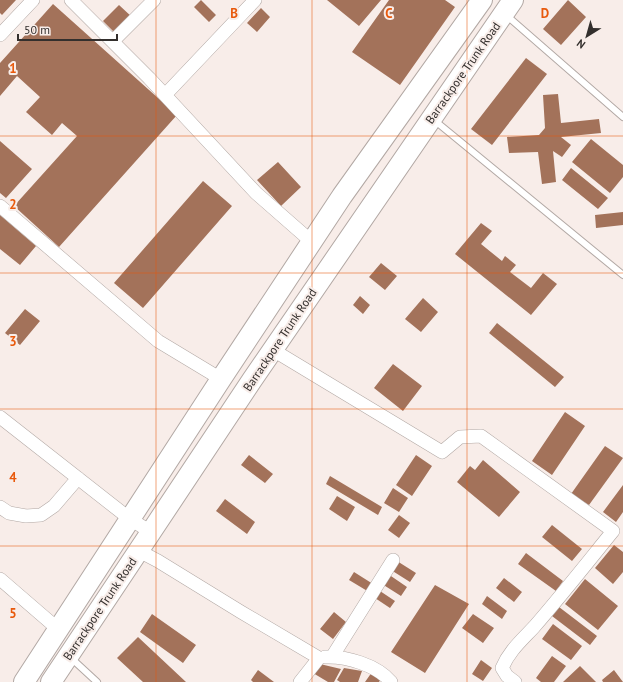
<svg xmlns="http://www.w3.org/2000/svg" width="623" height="682" font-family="'PT Sans',sans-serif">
	<rect width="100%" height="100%" fill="#f8ede9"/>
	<path fill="#a3725a" d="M0,0h16l-14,15 -2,-2z
		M201,0l15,15 -7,7 -15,-15z
		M327,0h54l-22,26z
		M389,0h56l10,7 -55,78 -48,-33z
		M568,0l18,17 -25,28 -18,-16z
		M53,4l124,111 -118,132 -45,-41 63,-70 -15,-13 -10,12 -26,-23 14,-15 -23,-21 -17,20v-33z
		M119,5l14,13 -16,17 -14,-14z
		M261,8l9,9 -13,15 -10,-9z
		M526,58l21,16 -55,71 -21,-16z
		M558,94l3,29 38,-4 2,14 -40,4 10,8 -9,12 -9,-6 3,31 -14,2 -4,-32 -29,1 -2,-16 32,-2 6,-7 -2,-33z
		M591,139l32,26v12l-13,16 -38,-31z
		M0,141l32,28 -26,29 -6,-5z
		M278,162l23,25 -20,19 -24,-26z
		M571,168l37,30 -10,11 -36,-29z
		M203,181l29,25 -89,102 -29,-25z
		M623,212v13l-27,3 -1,-13z
		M0,215l36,31 -16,19 -20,-16z
		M481,223l11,8 -11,13 21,17 3,-5 11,9 -6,7 21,16 12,-15 14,11 -26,31 -76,-61z
		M381,263l16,13 -12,14 -16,-13z
		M360,296l10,9 -7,9 -10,-9z
		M423,298l15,14 -17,20 -16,-13z
		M25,309l15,12 -20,24 -15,-12z
		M497,323l67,54 -9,10 -66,-54z
		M393,364l29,22 -19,25 -29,-23z
		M565,412l20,14 -33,49 -20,-14z
		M605,446l18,12 -34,47 -18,-11z
		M249,455l24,19 -8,9 -24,-18z
		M416,455l16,11 -20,30 -16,-11z
		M483,460l37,32 -21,25 -42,-35 13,-16 5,4z
		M330,476l52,31 -4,8 -52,-31z
		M623,485v27l-7,10 -13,-10z
		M393,488l15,10 -9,14 -15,-9z
		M337,496l18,11 -8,14 -18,-12z
		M225,499l30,23 -8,12 -31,-23z
		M399,515l11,8 -11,15 -11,-8z
		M552,525l30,24 -10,12 -30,-24z
		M614,545l9,7v20l-10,12 -18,-16z
		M526,553l37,28 -7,10 -38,-27z
		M397,561l19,12 -6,9 -19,-12z
		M354,572l19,12 -4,8 -20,-12z
		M388,574l19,13 -6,9 -19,-12z
		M504,578l18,14 -8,10 -18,-14z
		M585,579l33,27 -20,24 -33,-26z
		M435,585l34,19 -44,69 -34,-21z
		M380,591l15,10 -5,7 -15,-10z
		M487,596l20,15 -5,8 -20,-15z
		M559,607l38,29 -7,9 -38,-29z
		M334,612l12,10 -13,17 -13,-10z
		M152,614l44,31 -13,18 -43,-31z
		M473,614l21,14 -11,15 -21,-15z
		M553,624l29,22 -11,14 -29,-21z
		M138,637l48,45h-43l-26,-24z
		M552,656l14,10 -12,16h-13l-5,-4z
		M481,660l11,8 -9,13 -11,-7z
		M320,664l21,5 -7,13h-6l-15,-9z
		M580,666l16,16h-33z
		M344,668l18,3 -4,11h-18l-3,-2z
		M258,670l16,12h-21l-2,-2z
		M614,670l9,12h-20l-1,-2z
		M372,672l9,7 -2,3h-14z"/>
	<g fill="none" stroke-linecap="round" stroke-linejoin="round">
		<defs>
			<path id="service" d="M506,15l117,102
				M434,120l189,155
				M71,658l26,24"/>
			<path id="minor" d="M71,0l78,78 107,115 56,49
				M0,35l33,-35
				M112,41h1l41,-41
				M165,95l90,-95
				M0,206l158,135 63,38
				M273,350l169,102 18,-15 21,-1 132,95c-26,32 -52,65 -79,96 -12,13 -25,24 -32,41l5,8 8,6
				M0,417l130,102 21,13
				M0,507l9,6 17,3 15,-1 13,-9 24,-28
				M139,551l19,10 83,51 78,46 -19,24
				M0,579l58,50
				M325,657c21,-1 52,8 66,25
				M332,657l61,-97"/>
			<path id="primary" d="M24,682l197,-303 121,-183 140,-196
				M51,682l100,-150 101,-152 261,-380"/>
		</defs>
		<use href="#service" stroke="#b2a8a4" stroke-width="8"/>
		<use href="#minor" stroke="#b2a8a4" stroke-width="14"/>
		<use href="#primary" stroke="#b2a8a4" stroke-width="22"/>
		<use href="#service" stroke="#fff" stroke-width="6"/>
		<use href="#minor" stroke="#fff" stroke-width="13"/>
		<use href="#primary" stroke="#fff" stroke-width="20"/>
	</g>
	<path fill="none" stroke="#e8590c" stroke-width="1" stroke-opacity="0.55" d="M156,0v682M312,0v682M467,0v682M0,136h623M0,273h623M0,409h623M0,546h623"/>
	<g text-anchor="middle" stroke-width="4" stroke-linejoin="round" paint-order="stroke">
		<g font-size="12" fill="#332f2d" stroke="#f8ede9">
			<text transform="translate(463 73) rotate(-55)" y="4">Barrackpore Trunk Road</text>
			<text transform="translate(280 340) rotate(-56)" y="4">Barrackpore Trunk Road</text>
			<text transform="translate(100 609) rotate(-56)" y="4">Barrackpore Trunk Road</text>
		</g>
	</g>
	<g font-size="13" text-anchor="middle" font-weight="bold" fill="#e8590c" stroke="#f8ede9" stroke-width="4" stroke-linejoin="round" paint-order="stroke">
		<text x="234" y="18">B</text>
		<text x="389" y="18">C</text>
		<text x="545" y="18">D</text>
		<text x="13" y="73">1</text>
		<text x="13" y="209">2</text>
		<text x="13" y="346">3</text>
		<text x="13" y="482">4</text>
		<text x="13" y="618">5</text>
	</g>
	<g transform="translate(587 36) rotate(217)" stroke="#f8ede9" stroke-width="3" paint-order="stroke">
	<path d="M0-3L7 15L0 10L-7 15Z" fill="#332f2d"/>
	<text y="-6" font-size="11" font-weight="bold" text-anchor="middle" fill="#332f2d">N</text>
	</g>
	<path d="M18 34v6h99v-6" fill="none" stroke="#332f2d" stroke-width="2"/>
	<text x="24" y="34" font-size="12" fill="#332f2d" stroke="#f8ede9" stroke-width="3" paint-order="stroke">50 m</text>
</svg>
